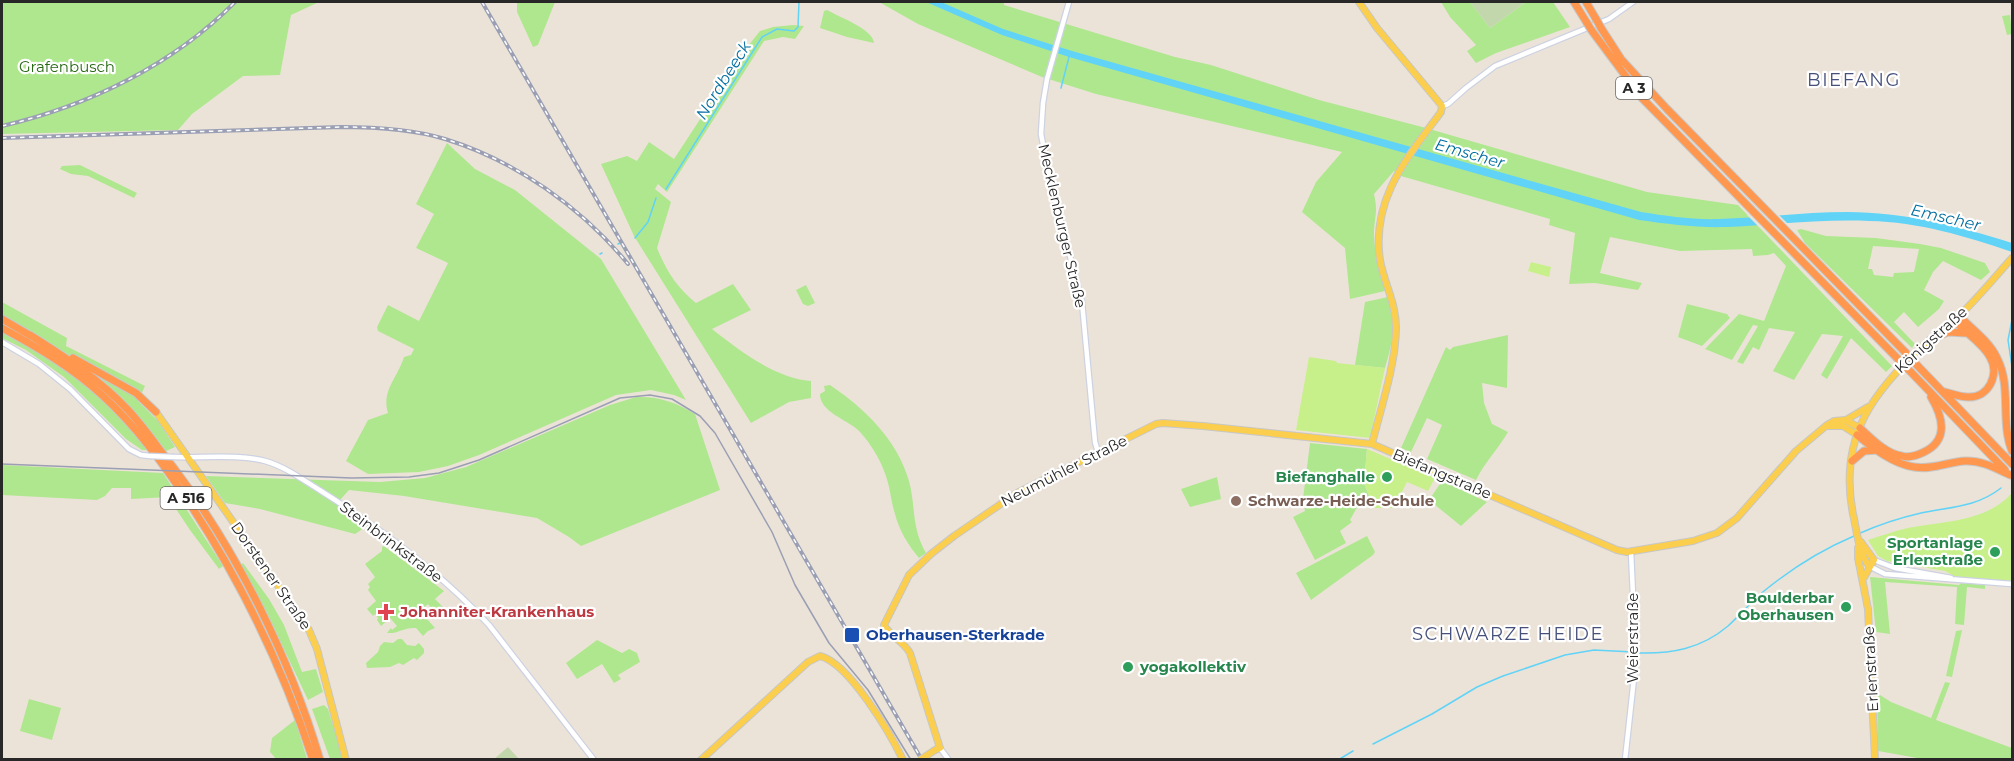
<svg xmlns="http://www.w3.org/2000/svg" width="2014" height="761" font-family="Montserrat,sans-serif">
	<rect width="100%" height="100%" fill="#ece3d8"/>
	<path fill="#afe78f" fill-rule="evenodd" d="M2,2h317l-28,13 -11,60 -37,1 -51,38 -14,16 -176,4z
		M517,2h38l-17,43 -5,2 -16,-35z
		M879,2h125v3l171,52 36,8 108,35 107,28 221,64 91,13 154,161 -6,6 -35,-34 -24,41 -6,-4 22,-39 -21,-2 -28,46 -21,-9 22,-39 -26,-4 -10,22 -6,-3 -10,17 -6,-2 21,-36 -5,-1 -21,35 -27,-11 34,-35 25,7 22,-55 -12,-13 -6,2 -15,1 -1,-7 -72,2 -70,-14 -10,36 42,10 -4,7 -43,-7 -26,1 6,-51 -26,-8 1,-6 -149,-43 -7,-5 -20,23c4,17 1,21 0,37 0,21 5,40 11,60l-35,8 -5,-51 -43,-36 14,-30 26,-30 -246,-58 -54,-17 -124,-53z
		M1441,2h29l20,26 36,-26h27l17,25 -74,26 -20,10 -9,-12 9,-6 -26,-28z
		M827,10c12,7 46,19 47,33l-27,-6 -27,-9 4,-17z
		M2010,15l2,19 -5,1 -5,-19z
		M793,25l11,1 -9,13 -12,-2 -19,4 -97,151 -9,-8 -3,5 16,13 -14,46c9,22 20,40 39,55l37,-19 18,26 -39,19c28,22 63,49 99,52v17l-22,4 -38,21 -117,-187 -33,-72 26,-8 10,5 12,-19 25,17 74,-113 12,-15 13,-4z
		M447,143l28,26 40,21 86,69 85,141 -12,-5 -23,-5 -35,5 -137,60 -31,11 -29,6 -51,2 -22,-13 22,-41 20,-7c-7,-22 10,-36 16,-56l7,-2 3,-6 -36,-18 -1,-4 11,-22 31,16 29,-58 -32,-15 18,-34 -18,-10z
		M80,165l57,28 -3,5 -46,-22 -17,-2 -11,-5 2,-3z
		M1801,229l25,7 50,2 44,6 21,4 44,15 5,9 -9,8 -38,-19 -10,11 -9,18 20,11 -5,8 -21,18 -14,-15 -10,10 21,22 -3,4 -107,-105 -8,-13zM1873,246l46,3 -5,23 -20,1 -1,4 -19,-2 -2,-6h-4z
		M806,285l9,18 -7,3 -5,-2 -7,-14z
		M1388,297c8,29 5,44 -3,71l-30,-3 10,-63z
		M2,302l65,36 -1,8 79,40 -7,15 20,20 17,26 -9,4 -24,-1 -16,-11 -62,-62 -38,-27 -24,-12z
		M1687,304l40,10 3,4 -28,28 -24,-9z
		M1508,335l-1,53 -25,-5 2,20 8,21 16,8c-10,17 -23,30 -32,48l-49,-21 15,-34 -15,-7 -16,34 -10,-4 45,-101 4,3 3,-3z
		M830,385c34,23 67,54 79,96 7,26 2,46 17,72l-7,5c-11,-13 -20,-28 -24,-44 -3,-9 -4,-18 -6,-27 -4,-20 -17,-43 -31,-57 -12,-11 -38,-18 -38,-36l5,-3 -1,-5z
		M636,397c22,-1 40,5 59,17l25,76 -139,56 -12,-9 -32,-19 -133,-22 -55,-6 -9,10 33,22 -18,12 -95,-25 -35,-6 -19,-27 174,6 45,-4 41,-11 144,-62z
		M1310,443l57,6 -3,34 7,18 -11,1 -10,18 2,2 -12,9 6,12 -31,17 -22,-43 12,-6 -2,-12z
		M2,465l161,8 60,93 -4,3 -29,-39 -22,-33 -37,2v-11h-19l-7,8 -8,4 -95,-5z
		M1217,477l4,22 -31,8 -9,-18z
		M1442,481l45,21 -26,24 -32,-26z
		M1367,536l8,16 -2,3 -62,45 -15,-27z
		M384,546l60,45 -9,8 11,11 -8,7 -10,-13 -8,7 15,17 -7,3 -5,5 -7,-8c-12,-1 -18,6 -29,5l4,-5 1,2 5,-4 -7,-8 -9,8 -4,-6 1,-2 -3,-4 -2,2 -6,-7 9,-8 -8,-11 2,-3 -2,-3 7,-7 -10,-13 17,-13v-4z
		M243,563l26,36 15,26 18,47 14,-3 7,23 -15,8 -41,-87 -26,-48z
		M1870,577l89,8 2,-2 24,2v4l-18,-2 -3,38 -9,-1 2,-37 -72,-5 5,52 -14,-2z
		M1962,630l-10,47 -6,-1 10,-45z
		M398,639h4l5,6 8,1 4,-3 5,6v4l-7,7 -3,-2 -11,7 -4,-2 -9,4 -23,1 -1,-5 12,-11 2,-6 4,-4 9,1z
		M597,640l25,13 7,-4 8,4 3,9 -22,13 3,4 -7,4 -12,-19 -25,15 -11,-16z
		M1945,682l5,1 -14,37 76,28v11h-89l-45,-8 -1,-58 14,9 40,16z
		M29,699l32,9 -9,32 -32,-9z
		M324,705l4,4 15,50h-13l-18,-50z
		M295,720l12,39h-31l-6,-7 2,-14z"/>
	<path fill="#c3d7ad" d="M1470,2h56l-36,26z
		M508,747l11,12h-25z"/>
	<path fill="#c7f08a" d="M1531,262l20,5 -2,10 -21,-6z
		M1309,357l27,4 1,2 48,5 -15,70 -74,-8z
		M1367,449l68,29 -7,13 -21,-9 -13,26h-20l-10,-25z
		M2012,493v88l-56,-4 -11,-6 -58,-10 -9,-5 -10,-16c13,-4 26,-9 40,-12 36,-7 78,-6 104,-35z"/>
	<path fill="#61d3f7" d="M926,2h15l62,27 69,22 569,161c26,4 52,8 78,7 42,-1 85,-7 128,-7 57,0 111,14 165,31v9c-47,-16 -93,-30 -143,-31 -48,-2 -95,4 -143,6 -29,1 -58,-3 -87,-7l-570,-163 -67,-22z"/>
	<path fill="#ece3d8" d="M1777,213l13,13 -30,2 -13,-13z"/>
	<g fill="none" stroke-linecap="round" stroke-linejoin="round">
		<path stroke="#61d3f7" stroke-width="1.5" d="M1061,88l8,-31
			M666,189l96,-152 15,-8 17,2 4,-4 1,-25
			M635,238l13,-16 8,-24
			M618,244l2,-1
			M600,254l2,-1
			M2012,320l-4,20 4,27
			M1858,534c20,-9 41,-16 63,-21 29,-6 56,-6 80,-25
			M1638,653c33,1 63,-4 90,-27 12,-11 23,-24 36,-35 27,-22 57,-41 90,-55
			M1373,744l59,-30 45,-27 26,-11 62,-21 29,-5 39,2
			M1338,760l15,-9"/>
		<defs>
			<path id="minor" d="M1069,2l-22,77 -4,24 -2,31 9,46 32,122 13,140 3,10
				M1442,106l6,-2 18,-16 29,-22 114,-47 24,-17
				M2,342l37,22 31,25 59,60 12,6 9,1
				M174,457c27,1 66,-3 91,4 21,6 38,19 56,30 60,38 120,82 168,134l105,135
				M1874,560l21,8 56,10
				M1869,566l16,8 127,10
				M940,748l9,12
				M1625,760l11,-100 -5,-108"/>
			<path id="major" d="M1359,2l18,26 65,78 -1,6c-34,46 -70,87 -61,148 4,23 16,43 16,67 0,37 -15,80 -24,117
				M156,412l153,218 8,19 29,111
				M1846,420l22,-13
				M1828,426h15l14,9
				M1861,542l13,18 -11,19
				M1858,548v10l10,51 7,151
				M1869,566c-11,-15 -12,-35 -16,-52 -15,-77 20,-123 74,-172 11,-9 22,-17 32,-26 19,-18 36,-39 53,-58
				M935,750l5,-2 -30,-95c-7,-12 -20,-17 -26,-28l25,-50 22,-21 23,-18 63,-43 139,-69 7,-1 40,3 169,18 245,106 10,2 66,-11 24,-8 20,-15 59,-67 31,-26 7,-4 11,-1 15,8
				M701,760l107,-98 12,-6c29,7 70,77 83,104"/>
			<path id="highway" d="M1574,2l13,21
				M1586,2l10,17
				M1601,28l20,31 46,50 239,244
				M1592,31l50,67 257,262
				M1959,316c13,13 30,25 38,42 15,29 3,63 15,93
				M2,319l29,17
				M2,328c35,19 71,40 101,68 33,30 59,66 83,102 54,81 97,169 127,262
				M30,335c35,22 69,44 98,75 16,17 30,38 45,57 64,84 117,191 147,293
				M1930,340l18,-8 17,1
				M73,358l63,35 20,19
				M1914,362l98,102
				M1907,368l98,102
				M1945,392c7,2 15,5 23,5 21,1 32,-23 22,-40 -8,-15 -25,-24 -36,-37
				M1860,428c11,10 26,26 42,28 7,2 16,-1 22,-4 25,-12 19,-35 7,-55
				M1857,435c16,13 36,29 57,32 18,3 34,-5 51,-6 16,-1 30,7 45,14
				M1852,461l12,-10 14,-1"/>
		</defs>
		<use href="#minor" stroke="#cdd2e2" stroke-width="7"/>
		<use href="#major" stroke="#c7c7c7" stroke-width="8"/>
		<use href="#highway" stroke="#c7c7c7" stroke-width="9"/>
		<use href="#minor" stroke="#fff" stroke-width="4.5"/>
		<use href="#major" stroke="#fbce4e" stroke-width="6"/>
		<use href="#highway" stroke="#ff974f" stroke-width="7"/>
		<path stroke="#9a9fb4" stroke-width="1.5" d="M2,464l349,14 58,-1 30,-4 40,-13 141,-62 30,-3 22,4 28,17 15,17 57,99 23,53 34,58 39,47 43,70"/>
		<defs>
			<path id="rail" d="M482,2l440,758
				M2,126c86,-20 171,-61 233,-124
				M2,138l339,-11c35,0 71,2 104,12 71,22 136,68 183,125"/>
		</defs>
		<use href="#rail" stroke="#9a9fb4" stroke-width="4"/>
		<use href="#rail" stroke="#fff" stroke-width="1.5" stroke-dasharray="4.5" stroke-linecap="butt"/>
		<defs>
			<path id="minor-bridge" d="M150,456l24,1"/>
			<path id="major-bridge" d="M920,760l15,-10"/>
			<path id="highway-bridge" d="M1596,19l5,9
				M1587,23l5,8
				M1906,353l8,9
				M1899,360l8,8"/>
		</defs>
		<use href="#minor-bridge" stroke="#cdd2e2" stroke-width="7" stroke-linecap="butt"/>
		<use href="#major-bridge" stroke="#c7c7c7" stroke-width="8" stroke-linecap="butt"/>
		<use href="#highway-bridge" stroke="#c7c7c7" stroke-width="9" stroke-linecap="butt"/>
		<use href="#minor-bridge" stroke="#fff" stroke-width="4.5"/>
		<use href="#major-bridge" stroke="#fbce4e" stroke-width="6"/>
		<use href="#highway-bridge" stroke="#ff974f" stroke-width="7"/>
	</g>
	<g fill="#2e9e5b" stroke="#fff" stroke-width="2">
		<circle cx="1387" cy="477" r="6"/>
		<circle cx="1995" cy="552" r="6"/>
		<circle cx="1846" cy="607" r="6"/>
		<circle cx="1128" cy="667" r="6"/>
	</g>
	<circle fill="#8d6e63" stroke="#fff" stroke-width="2" cx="1236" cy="501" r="6"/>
	<path fill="#e0444e" stroke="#fff" stroke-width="2" d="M383 603h6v6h6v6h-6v6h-6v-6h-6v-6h6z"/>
	<rect fill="#1a4fb4" stroke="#fff" stroke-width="2" x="844" y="627" width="16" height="16" rx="3"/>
	<g text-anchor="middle" stroke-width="4.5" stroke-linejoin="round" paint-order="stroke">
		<g fill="#fff" stroke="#686868" stroke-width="1.5">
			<rect x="1616" y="77" width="36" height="22" rx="4.5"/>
			<rect x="160.5" y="487" width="51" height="22" rx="4.5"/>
		</g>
		<g font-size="14" font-weight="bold" fill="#282828">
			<text x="1634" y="93">A 3</text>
			<text x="186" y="503">A 516</text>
		</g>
		<g font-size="15" fill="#276914" stroke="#fff">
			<text x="67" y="72">Grafenbusch</text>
		</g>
		<g font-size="15" fill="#282828" stroke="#fff">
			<text transform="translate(1062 226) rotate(77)" y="5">Mecklenburger Straße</text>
			<text transform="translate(1931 340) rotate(-42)" y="5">Königstraße</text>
			<text transform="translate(1064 471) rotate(-27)" y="5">Neumühler Straße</text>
			<text transform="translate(1442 474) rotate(23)" y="5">Biefangstraße</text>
			<text transform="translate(391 542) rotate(37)" y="5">Steinbrinkstraße</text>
			<text transform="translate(271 576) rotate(55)" y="5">Dorstener Straße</text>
			<text transform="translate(1633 638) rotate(-90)" y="5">Weierstraße</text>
			<text transform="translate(1871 669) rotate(-93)" y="5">Erlenstraße</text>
		</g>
		<g font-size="15" font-weight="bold" fill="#27864d" stroke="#fff" text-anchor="end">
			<text x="1375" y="482">Biefanghalle</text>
			<text x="1983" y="548">Sportanlage<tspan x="1983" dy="17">Erlenstraße</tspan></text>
			<text x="1834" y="603">Boulderbar<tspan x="1834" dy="17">Oberhausen</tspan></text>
			<text x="1140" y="672" text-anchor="start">yogakollektiv</text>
		</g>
		<g font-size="15" font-weight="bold" fill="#785e54" stroke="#fff" text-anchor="start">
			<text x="1248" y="506">Schwarze-Heide-Schule</text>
		</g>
		<g font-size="15" font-weight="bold" fill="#be3a42" stroke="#fff" text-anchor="start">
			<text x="400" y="617">Johanniter-Krankenhaus</text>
		</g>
		<g font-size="15" font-weight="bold" fill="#164399" stroke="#fff" text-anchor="start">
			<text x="866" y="640">Oberhausen-Sterkrade</text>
		</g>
		<g font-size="16" font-style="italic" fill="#036ea0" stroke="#fff">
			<text transform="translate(723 80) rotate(-58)" y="6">Nordbeeck</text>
			<text transform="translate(1470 153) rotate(16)" y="6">Emscher</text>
			<text transform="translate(1946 217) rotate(13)" y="6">Emscher</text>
		</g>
		<g font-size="18" letter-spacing="1.5" fill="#45507b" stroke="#fff">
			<text x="1854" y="86">BIEFANG</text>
			<text x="1508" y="640">SCHWARZE HEIDE</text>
		</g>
	</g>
	<rect width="2014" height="761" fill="none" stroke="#282828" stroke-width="6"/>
</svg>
